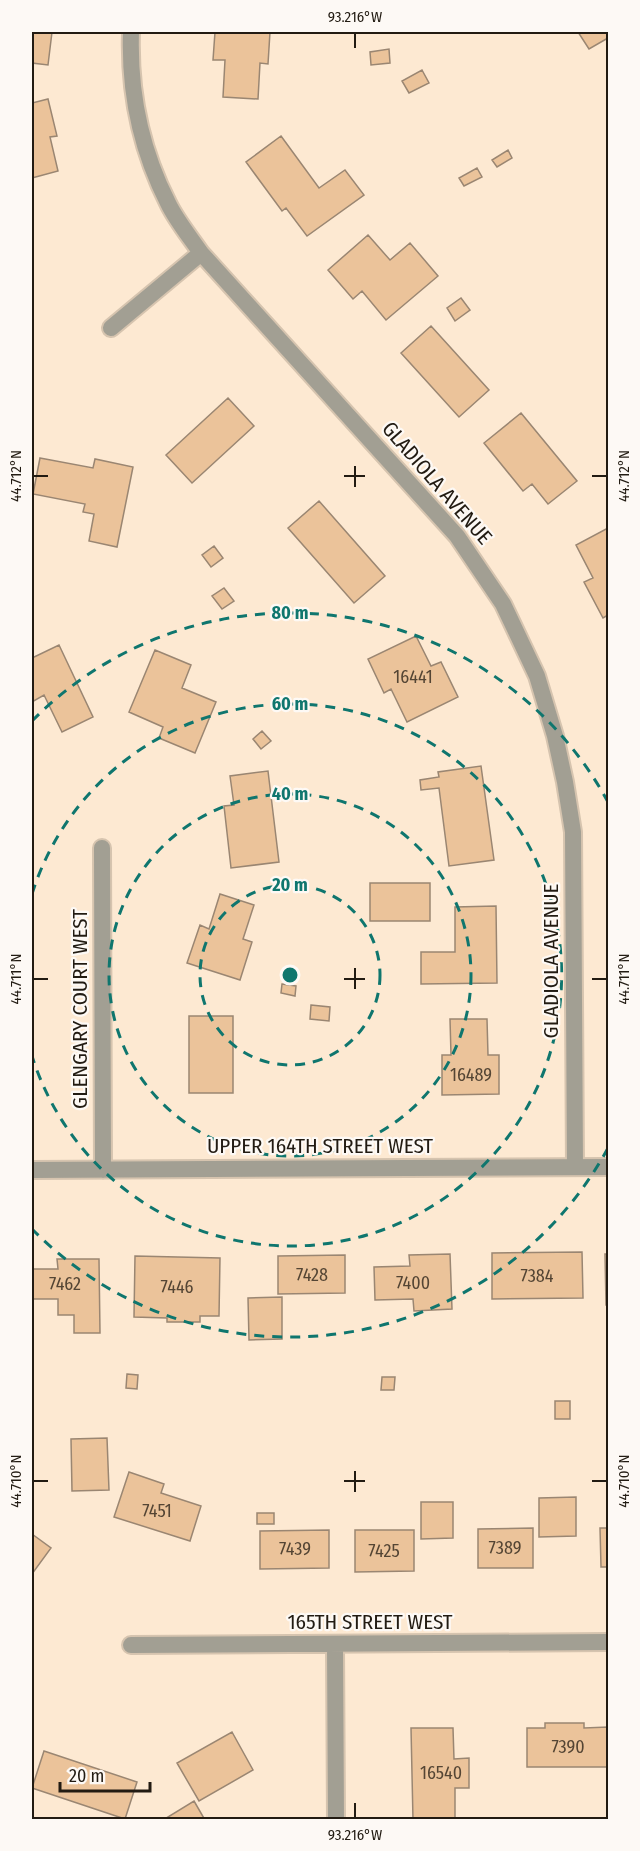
<svg xmlns="http://www.w3.org/2000/svg" width="640" height="1851" font-family="'Fira Sans Condensed',sans-serif">
	<rect width="100%" height="100%" fill="#fde9d2"/>
	<path fill="#ebc39a" stroke="#9a8672" stroke-width="1.5" d="M32,32h20l-4,33 -16,-2z
		M215,32h55l-2,32 -8,-1 -2,36 -35,-2 2,-37h-12z
		M578,32h30v6l-19,11z
		M389,49l1,14 -19,2 -1,-13z
		M422,70l7,13 -20,10 -7,-12z
		M48,99l9,37 -7,1 8,34 -26,7v-75z
		M281,136l38,52 26,-18 19,25 -57,41 -21,-28 -4,3 -36,-49z
		M508,150l4,8 -15,9 -5,-7z
		M477,168l5,9 -18,9 -5,-8z
		M368,235l22,25 20,-17 28,33 -52,44 -24,-29 -9,8 -25,-29z
		M461,298l9,12 -15,11 -8,-13z
		M431,326l58,64 -30,27 -58,-64z
		M228,398l26,28 -62,57 -26,-28z
		M521,413l56,68 -29,23 -16,-20 -9,7 -39,-48z
		M40,458l53,10 2,-9 38,8 -16,80 -28,-6 5,-27 -11,-2 2,-8 -52,-10z
		M319,501l66,75 -31,27 -66,-75z
		M608,528v87l-5,3 -19,-36 9,-4 -17,-33z
		M214,546l9,12 -12,9 -9,-12z
		M224,588l10,13 -12,8 -10,-13z
		M416,636l15,30 10,-4 17,35 -51,25 -16,-33 -7,4 -16,-34z
		M59,645l34,72 -31,15 -18,-37 -12,7v-44z
		M155,650l36,15 -9,23 34,14 -21,51 -36,-15 4,-11 -34,-15z
		M262,731l9,10 -10,8 -8,-10z
		M481,766l13,94 -45,6 -10,-78 -18,2 -1,-10 19,-3 -1,-5z
		M268,771l11,91 -48,6 -7,-62 10,-1 -4,-29z
		M370,883h60v38h-60z
		M220,894l34,11 -11,34 9,3 -12,38 -53,-17 13,-38 9,4z
		M496,906l1,77 -76,1v-32h34v-45z
		M282,984l14,2 -1,10 -14,-3z
		M311,1005l19,2 -1,14 -19,-2z
		M189,1016h44v77h-44z
		M450,1019h37l1,36h11v39l-57,1v-40h9z
		M582,1252l1,46 -91,1v-46z
		M450,1254l2,55 -38,2 -1,-12 -38,1 -1,-33 36,-1 -1,-11z
		M605,1254h3v51h-2z
		M345,1255v38l-67,1v-38z
		M135,1256l85,2 -1,58h-19v6h-33v-4l-33,-1z
		M57,1259h42l1,74h-26v-18h-16v-16h-26v-30h26z
		M282,1297v42l-33,1 -1,-42z
		M127,1374l11,1 -1,14 -11,-1z
		M382,1377h13l-1,13h-13z
		M555,1401h15v18h-15z
		M107,1438l2,52 -37,1 -1,-52z
		M129,1472l35,12 -3,9 40,13 -11,35 -76,-24z
		M576,1497v39l-37,1v-39z
		M421,1502h32v36l-32,1z
		M257,1513h17v11h-17z
		M533,1528v40h-55v-39z
		M600,1528h8v39h-7z
		M329,1530v38l-69,1v-38z
		M355,1530h59v41l-59,1z
		M32,1534l19,14 -19,26z
		M545,1723h39v5l24,-1v40h-81v-39h18z
		M411,1728h42l1,31 15,-1v30h-14v32h-42z
		M232,1732l21,38 -54,31 -22,-38z
		M44,1751l93,31 -12,37 -93,-31z
		M194,1801l11,19h-42z"/>
	<g fill="none" stroke-linecap="round" stroke-linejoin="round">
		<defs>
			<path id="minor" d="M131,32c-2,59 10,118 37,171 8,17 22,34 33,50l256,283 46,68 34,72 18,60 10,46 8,50 2,335
				M111,328l90,-75
				M102,848l1,322
				M32,1170l576,-3
				M131,1645l477,-3
				M335,1645l1,175"/>
		</defs>
		<use href="#minor" stroke="#d6c4af" stroke-width="20"/>
		<use href="#minor" stroke="#a29f93" stroke-width="16"/>
	</g>
	<path fill="none" stroke="#221b12" stroke-width="2" d="M355,33v15M355,466v21M33,476h15M344,476h21M592,476h15M355,968v21M33,979h15M344,979h21M592,979h15M355,1471v21M33,1481h15M344,1481h21M592,1481h15M355,1803v15"/>
	<g fill="none" stroke="#0f766e" stroke-width="3" stroke-dasharray="10 8">
		<circle cx="290" cy="975" r="90"/>
		<circle cx="290" cy="975" r="181"/>
		<path d="M32 894A271 271 0 1 1 32 1056"/>
		<path d="M608 1148A362 362 0 0 1 32 1229M32 721A362 362 0 0 1 608 802"/>
	</g>
	<g text-anchor="middle" stroke-width="4.5" stroke-linejoin="round" paint-order="stroke">
		<g font-size="18" fill="#544534">
			<text x="413" y="683">16441</text>
			<text x="471" y="1081">16489</text>
			<text x="312" y="1281">7428</text>
			<text x="537" y="1282">7384</text>
			<text x="413" y="1289">7400</text>
			<text x="65" y="1290">7462</text>
			<text x="177" y="1293">7446</text>
			<text x="157" y="1517">7451</text>
			<text x="505" y="1554">7389</text>
			<text x="295" y="1555">7439</text>
			<text x="384" y="1557">7425</text>
			<text x="568" y="1753">7390</text>
			<text x="441" y="1779">16540</text>
		</g>
		<g font-size="21" fill="#221b12" stroke="#fdf9f5">
			<text transform="translate(437 483) rotate(49)" y="7">GLADIOLA AVENUE</text>
			<text transform="translate(551 961) rotate(-90)" y="7">GLADIOLA AVENUE</text>
			<text transform="translate(80 1009) rotate(-90)" y="7">GLENGARY COURT WEST</text>
			<text x="320" y="1153">UPPER 164TH STREET WEST</text>
			<text x="370" y="1629">165TH STREET WEST</text>
		</g>
	</g>
	<circle cx="290" cy="975" r="9" fill="#0f766e" stroke="#fdf9f5" stroke-width="3"/>
	<g font-size="18" text-anchor="middle" font-weight="bold" fill="#0f766e" stroke="#fdf9f5" stroke-width="4.5" stroke-linejoin="round" paint-order="stroke">
		<text x="290" y="619">80 m</text>
		<text x="290" y="710">60 m</text>
		<text x="290" y="800">40 m</text>
		<text x="290" y="891">20 m</text>
	</g>
	<rect width="640" height="1851" fill="none" stroke="#fdf9f5" stroke-width="66"/>
	<path d="M60 1782v9h90v-9" fill="none" stroke="#221b12" stroke-width="3"/>
	<text x="69" y="1782" font-size="18" fill="#221b12" stroke="#fdf9f5" stroke-width="4.5" paint-order="stroke">20 m</text>
	<rect x="33" y="33" width="574" height="1785" fill="none" stroke="#221b12" stroke-width="2"/>
	<g font-size="15" text-anchor="middle" fill="#221b12">
		<text x="355" y="22">93.216°W</text>
		<text transform="translate(16 476) rotate(-90)" y="5">44.712°N</text>
		<text transform="translate(624 476) rotate(-90)" y="5">44.712°N</text>
		<text transform="translate(16 979) rotate(-90)" y="5">44.711°N</text>
		<text transform="translate(624 979) rotate(-90)" y="5">44.711°N</text>
		<text transform="translate(16 1481) rotate(-90)" y="5">44.710°N</text>
		<text transform="translate(624 1481) rotate(-90)" y="5">44.710°N</text>
		<text x="355" y="1840">93.216°W</text>
	</g>
</svg>
